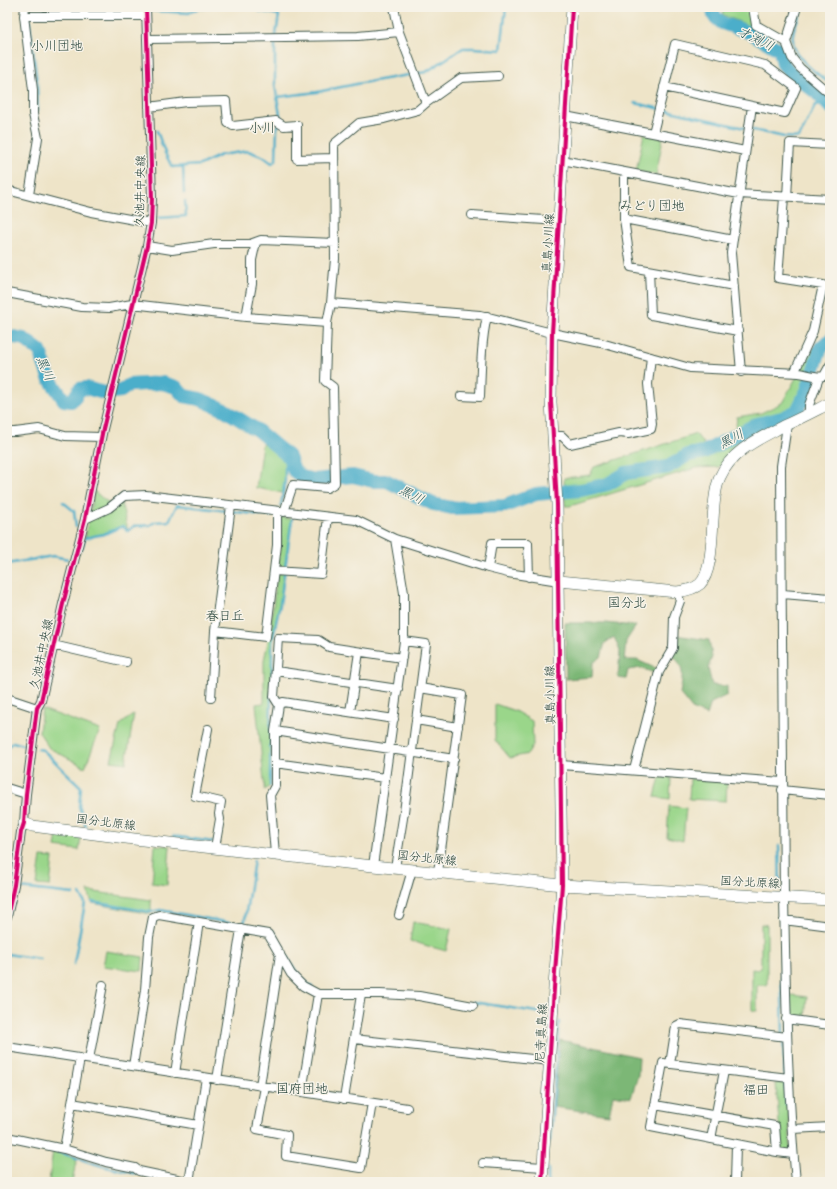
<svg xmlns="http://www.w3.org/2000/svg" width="837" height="1189" font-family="Mynerve,'Klee One',sans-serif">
	<rect width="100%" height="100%" fill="#f7f3e8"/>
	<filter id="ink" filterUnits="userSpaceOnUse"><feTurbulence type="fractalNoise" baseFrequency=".025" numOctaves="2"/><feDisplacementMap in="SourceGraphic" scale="8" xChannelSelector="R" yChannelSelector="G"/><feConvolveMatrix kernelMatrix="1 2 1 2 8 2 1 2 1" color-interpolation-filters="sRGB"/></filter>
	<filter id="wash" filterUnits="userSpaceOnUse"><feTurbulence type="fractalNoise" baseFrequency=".012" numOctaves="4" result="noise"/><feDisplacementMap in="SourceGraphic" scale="16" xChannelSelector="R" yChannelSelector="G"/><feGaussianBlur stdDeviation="0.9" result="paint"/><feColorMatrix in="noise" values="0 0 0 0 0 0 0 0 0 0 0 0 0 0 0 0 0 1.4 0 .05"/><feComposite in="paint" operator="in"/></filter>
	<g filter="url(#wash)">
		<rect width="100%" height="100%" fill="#eee4c8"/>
		<path fill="#9ad68a" stroke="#5c8a5f" d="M722,7h29l3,21 -31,-13z
			M644,134l19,4 -7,37 -20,-4z
			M820,345l1,5 -10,39 -14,23 -56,30 -22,25 -23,1 -126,38h-5l-1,-28 26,-3 4,-8 102,-33 9,12 31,-19 1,-10 24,-4 21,-10 32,-57z
			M262,444l9,2 14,15v20l-2,12 -27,-5z
			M94,491l20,17 7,-6 7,29 -5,-5 -19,8 -19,4z
			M281,517l11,2 -12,85 -8,38 -2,82v62l-5,4 -9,-86 8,-1v-43l5,-23 12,-93z
			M495,704l20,7 17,10 1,24 -5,9 -18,4 -15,-18z
			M42,709l58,21 -15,37 -36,-19 -10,-16z
			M134,714l-8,49 -15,-2 9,-36z
			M660,777h11l-1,22 -15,-2z
			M690,779l37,2 -1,20 -37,-2z
			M669,806l17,2 -3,33 -16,-4z
			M57,835l24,3 -2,12 -24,-3z
			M155,845l15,1 -3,39 -15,-2z
			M41,857l12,1 -3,28 -13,-1z
			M88,891l63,9v14l-59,-11z
			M413,922l38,7 -5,22 -36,-10z
			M761,924l6,1v60h-10v26l-5,-1v-41l6,1 3,-2z
			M106,951l37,6 -1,14 -39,-5z
			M791,995l16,2 -2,21 -12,-1 -4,-3v-16z
			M776,1083h10l5,68 -10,-1z
			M53,1149l24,8 -5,25h-23z"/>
		<path fill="#7bb776" stroke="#4d7a55" d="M565,623h40l31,3 -10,15 -2,19h13l20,9 -3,4 -13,-5 -13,2 -2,9 -8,-1 2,-27 -6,-14 -9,6 -4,14 -8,6 -1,14 -26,2z
			M675,635l34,5 3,17 -4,11 4,17 15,1v9l-16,8 -4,12 -14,-5 -13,-16c2,-15 6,-27 -7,-38z
			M560,1040l79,17 -1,18 -7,23 -18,-3 -4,20 -55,-8z"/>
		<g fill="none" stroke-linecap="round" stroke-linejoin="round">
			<path stroke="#4baeca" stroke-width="2.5" d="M802,7c-2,9 -8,18 -9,27 -3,23 22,37 37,50
				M28,11l111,-1 50,3c9,-7 12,-3 21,-6
				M29,18l8,64 1,29
				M277,97l40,-5 39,-8 70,-12 37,-24h11l27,2 5,-43
				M635,103l149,34 15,1 16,-32 8,-6
				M157,131l8,22 7,14 28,-2 21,-10 27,-4 16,6 8,6 4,-2 1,-33 4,-7 -6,-36v-44l4,-26 -20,-4 -5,-4
				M183,166l1,27
				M158,218l28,-2 -1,-15
				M63,502l11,9 2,16
				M281,505l4,-24v-20l4,-4
				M81,550l4,-12 19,-4 19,-8 5,5 6,-5 16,-1 5,-3 14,-1 8,-16 94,11
				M7,564l46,-8 15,3
				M272,675v-33l8,-38 12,-85
				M7,747l6,-5 14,4
				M38,749l5,1 38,37 -2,19 7,21
				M270,786l1,-90
				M173,836l40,6
				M779,846l1,43
				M7,879h2
				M19,888l54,6
				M92,902l59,10 9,-2 113,21c9,17 23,46 39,56
				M244,926l10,-66
				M7,954l33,5
				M781,959l2,75
				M74,964l11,-61 -5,-9
				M473,1002l70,11
				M783,1039l3,65
				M550,1141l9,-119
				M58,1152l44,14 36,8
				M548,1168v14"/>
			<path stroke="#4baeca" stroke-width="14" d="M713,7l1,9 8,7 29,10 29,17 3,14 6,7 28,22 13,14
				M7,338l7,-1 10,2 16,12 9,27 15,22 7,1 3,-3 6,-9 6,-1 18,5 17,-2 8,-6 33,-2 14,4 8,9 16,3 25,11 32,20 32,27 5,14 8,6 12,3 39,-4 20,5h14l46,23 19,4 53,-2 31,-12 45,-4 27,-6 18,-11 42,-6 20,-12 16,-3 53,-28 25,-6 15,-7 10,-20 14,-44 9,-7"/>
		</g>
	</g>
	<g filter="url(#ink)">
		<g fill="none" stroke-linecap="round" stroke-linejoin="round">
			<defs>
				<path id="street" d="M25,7l-1,9 9,74v24l5,24 -9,57
					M753,7l3,18 30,17 6,16 8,10 30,26
					M24,16h122
					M148,39l210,-3 41,-4
					M786,42l11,-35
					M426,103l35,-25 37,-2
					M149,107l37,-5 40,-1 2,22 5,3 43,-5 8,5 13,-1v34l37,-1
					M565,116l180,35
					M653,133l22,-89 90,21 31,23 -11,25 -121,-26
					M562,160l177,34 91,5
					M624,172v47l7,48 103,19
					M7,190l84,22 60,11
					M784,197l-6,81 45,7 -10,46 -17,38v4
					M787,197l3,-54 40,2
					M472,215l87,6
					M624,219l109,21
					M147,246l25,4 42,-6h36l11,-4 74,3
					M649,271l2,44 87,16
					M7,293l75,14 27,1 23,-4 114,13 81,6
					M331,303l149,12 72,18 49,10 89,25 109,5c8,1 18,5 25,3l6,-11
					M246,317l6,-33v-24l4,-18
					M741,372l-10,-119 21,-147
					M461,396l19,1c1,-27 1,-54 7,-81
					M809,414v-9l10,-27
					M787,425l-6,41c1,144 1,288 3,432 2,95 3,190 12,284
					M7,432h8l24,-3 26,7 36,1
					M553,436h9l8,8 49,-11 9,1 23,-5 1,-5 -4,-40 3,-27
					M284,512l9,-27 34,3 8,-5 -2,-96 -8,-6 2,-58 4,-20 4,-44 -1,-115 25,-21 25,-4 34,-9 8,-7 -27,-71 -5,-25
					M85,519l24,-11 15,-12 22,-1 210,25 39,19 93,29 20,5 51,8
					M488,568l4,-25h36l1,34
					M274,571l47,3 7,-57
					M783,594l47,4
					M215,631l51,6 11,-92v-33
					M53,645l73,17
					M276,671l122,18
					M420,688l42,7 -24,177
					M7,698l30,10
					M211,698l4,-67 16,-125
					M279,705l4,-3 111,17
					M350,712l9,-60
					M416,720l42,7
					M208,729l-13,67 26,6 -2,12 1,5 -5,29
					M275,731l179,28
					M275,763l110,15
					M561,765l221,17
					M634,770l25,-98 14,-24 1,-31 6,-16 -3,-9
					M7,788l19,6
					M782,790l48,5
					M275,854l-5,-59 5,-9v-55l4,-26 -5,-8 4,-59 40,2 11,7 73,11
					M373,866l31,-225v-48l-9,-54
					M395,868l9,-56 22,-168 -22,-3
					M399,915l13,-45
					M7,917l7,-32 7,-53 3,-9 2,-29 11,-86 4,-7 22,-97 22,-85 18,-90 44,-183 4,-23 1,-25 -6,-191
					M784,920l46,6
					M786,1019l44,6
					M354,1039l196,22
					M7,1047l400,61
					M80,1058l-16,91 42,13 29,6 4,3 52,11
					M89,1059l14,-74
					M670,1064l6,-38 4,-2 107,13
					M133,1066l12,-76 4,-53 4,-20 6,-2 109,19 23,40 12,12 15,8h62l39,2 54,10
					M175,1073l24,-151
					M789,1078l-126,-15 -12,64 126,25 16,2
					M217,1080l24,-151
					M260,1086l20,-132
					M265,1087l-8,42 30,6 -1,21 75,12 11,-65
					M302,1092l16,-98
					M344,1099l17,-104
					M72,1103l126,22
					M655,1105l120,21 2,26
					M793,1129l37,-2
					M7,1137l57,12
					M711,1139l13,-68
					M483,1163l60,4
					M189,1182l17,-104
					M735,1182l1,-38"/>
				<path id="secondary" d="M559,581l118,11c8,-1 17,-3 23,-8 18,-18 8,-81 20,-107 12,-27 39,-38 63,-51 16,-7 31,-15 47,-23
					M24,823l8,3 102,13 239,27 189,19 268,15
					M542,1182l13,-210 7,-87 -5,-381 -6,-102 1,-69 20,-326"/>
			</defs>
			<use href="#street" stroke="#3e564a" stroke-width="10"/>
			<use href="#secondary" stroke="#3e564a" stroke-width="12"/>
			<use href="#street" stroke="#fff" stroke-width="8"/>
			<use href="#secondary" stroke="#fff" stroke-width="11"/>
			<defs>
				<path id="cycleway" d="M7,917l7,-32 7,-53 3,-9 2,-29 11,-86 4,-7 22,-97 22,-85 18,-90 44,-183 4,-23 1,-25 -6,-191
					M542,1182l13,-210 7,-87 -5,-381 -6,-102 1,-69 20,-326"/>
			</defs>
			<use href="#cycleway" stroke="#f7f3e8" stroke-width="6"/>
			<use href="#cycleway" stroke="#d6006c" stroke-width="4"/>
		</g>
	</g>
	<g text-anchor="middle" stroke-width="3" stroke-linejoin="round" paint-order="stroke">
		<g font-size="12" fill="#1f3d34" stroke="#f7f3e8">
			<text transform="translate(140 191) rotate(-89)" y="4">久池井中央線</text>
			<text transform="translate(548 243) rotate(-87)" y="4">真島小川線</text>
			<text transform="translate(41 654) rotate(-78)" y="4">久池井中央線</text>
			<text transform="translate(550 695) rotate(-91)" y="4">真島小川線</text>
			<text transform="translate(106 822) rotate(7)" y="4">国分北原線</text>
			<text transform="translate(427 858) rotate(6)" y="4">国分北原線</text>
			<text transform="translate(750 882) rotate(3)" y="4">国分北原線</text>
			<text transform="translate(541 1033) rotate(-87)" y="4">尼寺真島線</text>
		</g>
		<g font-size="13" font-style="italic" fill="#2a595a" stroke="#f7f3e8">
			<text transform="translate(756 38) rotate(26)" y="5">才渕川</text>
			<text transform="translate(46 368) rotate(67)" y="5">黒川</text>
			<text transform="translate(731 438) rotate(-28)" y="5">黒川</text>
			<text transform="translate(412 494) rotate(27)" y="5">黒川</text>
		</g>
		<g font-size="13" fill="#1f3d34" stroke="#f7f3e8">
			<text x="57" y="50">小川団地</text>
			<text x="262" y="132">小川</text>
			<text x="652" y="210">みどり団地</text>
			<text x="627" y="607">国分北</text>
			<text x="225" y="620">春日丘</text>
			<text x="302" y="1093">国府団地</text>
			<text x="756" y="1094">福田</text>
		</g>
	</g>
	<rect width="837" height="1189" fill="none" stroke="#f7f3e8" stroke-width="24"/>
</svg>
